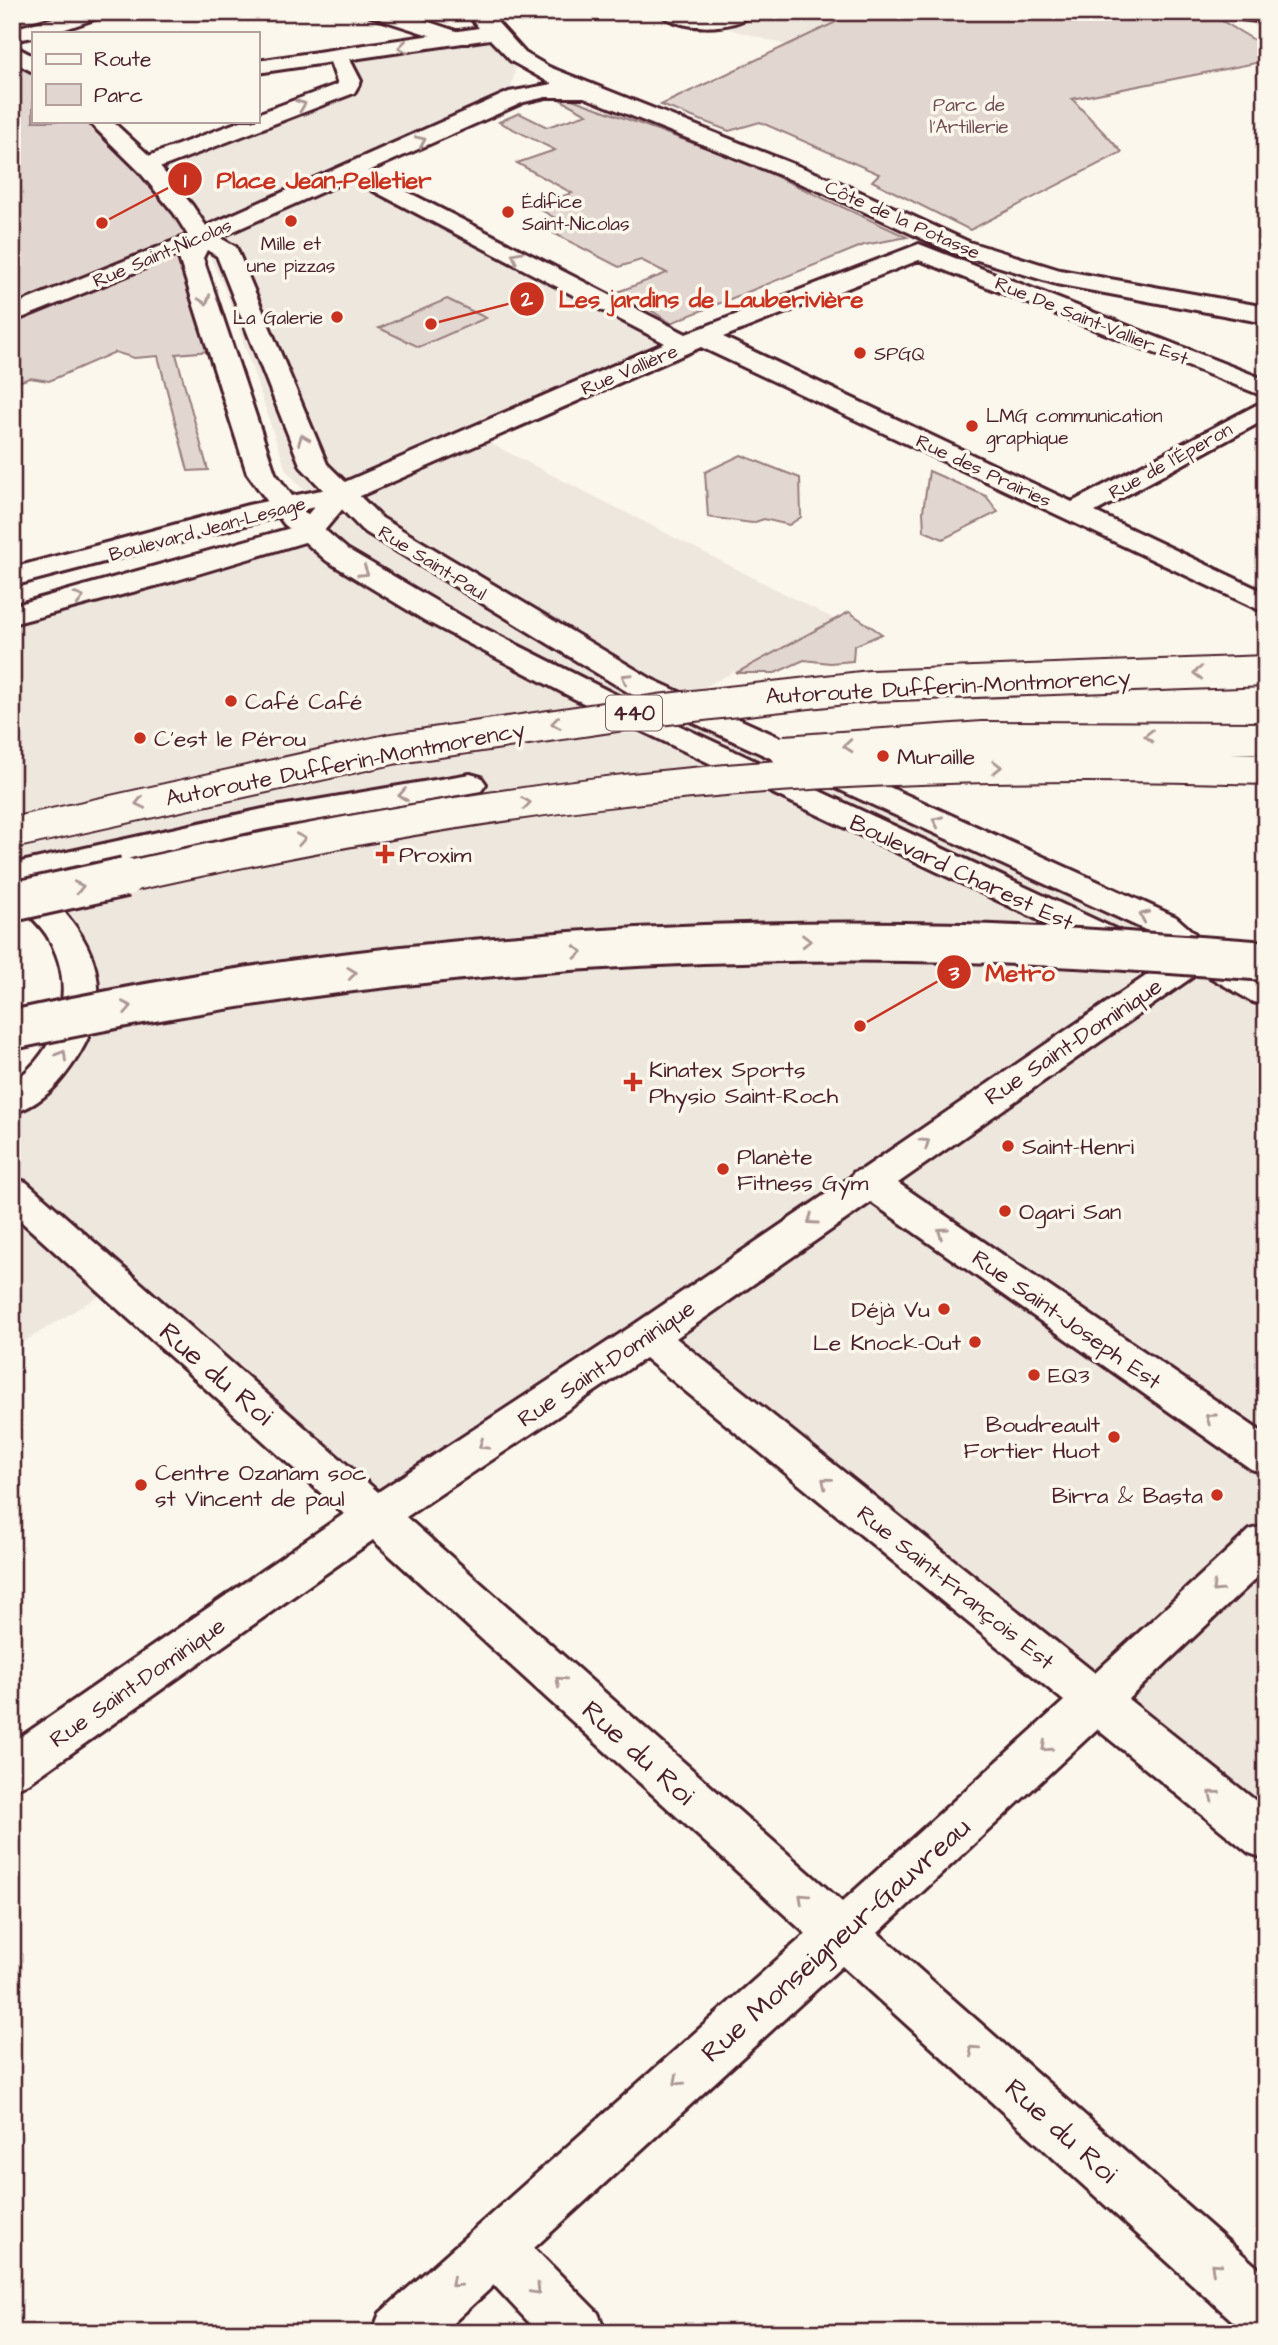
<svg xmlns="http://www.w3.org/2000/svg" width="1278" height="2345" font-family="'Architects Daughter',sans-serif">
	<rect width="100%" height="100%" fill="#fbf7ec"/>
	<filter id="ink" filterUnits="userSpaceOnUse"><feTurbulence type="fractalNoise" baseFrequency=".0143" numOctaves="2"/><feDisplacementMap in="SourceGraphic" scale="14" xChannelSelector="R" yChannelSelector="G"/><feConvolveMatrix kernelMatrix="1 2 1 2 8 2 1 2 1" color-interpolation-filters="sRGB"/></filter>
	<g filter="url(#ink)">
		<path fill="#eee7de" d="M669,12h166l-2,2 22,5 -55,30z
			M494,32l24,25 -10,44 -154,70 331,173 -209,92 360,184 -177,90 540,246 67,38v844l-619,-501 -272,179 -258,-231 -105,64v-248l41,-31 27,-99 -68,-92v-264l296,-83 24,-10 -46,-52 -58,-173 -27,-60 -55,-72 200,-77 -7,-32z"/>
		<path fill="#e2d7d0" stroke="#967b7e" stroke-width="2" d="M857,12h350l59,35v14l-194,38 50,53 -152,78 -98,-49 7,-7 -119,-52 -31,9 -68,-26z
			M12,50l21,16v55h66l47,44 53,71 -8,22 31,92 -46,4 32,116 -20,1 -30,-115 -24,2 -19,-6 -66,29 -19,-3 -18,6z
			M569,98l176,64 162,75 -43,8 -193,78 -51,-32 47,-18 -26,-13 -22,7 -81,-42 17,-7 -21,-12 38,-13 -55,-30 38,-13 -56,-28 20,-9 28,14 40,-13 -26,-14z
			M447,299l39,19 -67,29 -40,-19z
			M741,455l59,23 1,39 -12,8 -25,-6 -12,4 -44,-6 -3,-45z
			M929,471l57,25 12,16 -55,27 -19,-8 -1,-20z
			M849,612l33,22 -28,12 -1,15 -23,2 -26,-3 -29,13h-39z"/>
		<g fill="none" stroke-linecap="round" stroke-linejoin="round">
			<defs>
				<path id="street" d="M76,12h30l-3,4 -46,16 -24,1v4l-21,4v-12z
					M367,12h32l69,23 3,4 -3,4h-14l-84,-27z
					M659,12l47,3 47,-3c-15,20 -79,19 -94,0z
					M1221,12h45v10l-35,-4z
					M339,50l7,2 15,29 -7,12 -200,77h-16l-3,-5 3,-5 103,-39h16v-7l81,-30 -10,-28z
					M353,164l333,170 233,-90 347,136v17l-347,-137 -196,77 349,165 194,-102v19l-171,93 171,81v20l-565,-266 -350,153 -10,2 -10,-2 -4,-6 4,-6 334,-145 -320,-167 -3,-5z
					M201,230l8,2 4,5 -4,5 -197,80v-16z
					M1199,945l12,3 6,8 -6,8 -313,219 368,252v38l-15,-4 -380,-267 -195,136 419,335 155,-143 16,-5v44l-138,130 138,110v50l-17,-6 -152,-124 -219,204 388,342v58h-20l-404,-367 -308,282 64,65 8,20h-67l-45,-48 -52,48h-70l8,-20 426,-379 -433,-394 -344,243 -17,6v-46l332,-229 -332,-301v-35l14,4 352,310 254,-166 219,-149 3,-5 9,-3 324,-221zM645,1358l419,343 -222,201 -436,-385z"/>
				<path id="secondary" d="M466,12h22l37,41 24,14 289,115 131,60 91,28 206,37v16l-210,-39 -105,-32 -129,-60 -238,-95h-38l-22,5 -315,140h-16l-4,-5 4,-5 316,-140 43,-8 -41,-23 -21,-22 -233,34v-12l222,-33z
					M341,486l10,2 4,6 -37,44 -144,43 -162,43v-18l286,-80 16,-19 -302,79v-18l236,-63z
					M12,869c18,4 29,19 42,32 51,52 60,107 16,167 -14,20 -34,39 -58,45v-30c49,-34 67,-97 34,-149 -9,-13 -22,-24 -34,-36z"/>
				<path id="primary" d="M12,45l21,11v16l-21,-11z
					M88,121h24l42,39 38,45 18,27 26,15 91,217 55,54 271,162 523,237 35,31 55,31v26l-13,-3 -66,-38 -35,-31 -521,-239 -269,-164 -61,-63 -84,-211 -10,-6 -4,8 72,215 29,39 43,37 123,72 178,90 480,224 18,4 5,8 -5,8 -12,3 -26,-5 -533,-254 -151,-79 -97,-59 -43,-37 -37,-51 -68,-215 10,-21 -15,-24 -36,-43z"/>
				<path id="highway" d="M470,774l11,3 5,7 -5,7 -218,38 -251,55v-20l251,-55z"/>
			</defs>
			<use href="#street" stroke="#4a1f2b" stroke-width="6"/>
			<use href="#secondary" stroke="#4a1f2b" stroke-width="6"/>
			<use href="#primary" stroke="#4a1f2b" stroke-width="6"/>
			<use href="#highway" stroke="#4a1f2b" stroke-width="6"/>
			<use href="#street" fill="#fbf7ec" fill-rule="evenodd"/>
			<use href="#secondary" fill="#fbf7ec" fill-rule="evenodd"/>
			<use href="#primary" fill="#fbf7ec" fill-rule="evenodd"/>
			<use href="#highway" fill="#fbf7ec" fill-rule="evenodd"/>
			<defs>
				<path id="highway-bridge-far1" d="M785,751l198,-14 283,1
					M12,833l380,-84 266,-39 213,-24 395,-15
					M117,879c159,-36 319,-66 481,-86 222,-27 445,-31 668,-24"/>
				<path id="highway-bridge" d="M12,902l113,-25
					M12,1030c290,-64 597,-92 893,-88 121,1 241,10 361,19"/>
			</defs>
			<use href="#highway-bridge-far1" stroke="#4a1f2b" stroke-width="34" stroke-linecap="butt"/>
			<use href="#highway-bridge" stroke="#4a1f2b" stroke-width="44" stroke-linecap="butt"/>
			<use href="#highway-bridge-far1" stroke="#fbf7ec" stroke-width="30"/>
			<use href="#highway-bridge" stroke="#fbf7ec" stroke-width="38"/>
		</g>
		<defs><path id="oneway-chevron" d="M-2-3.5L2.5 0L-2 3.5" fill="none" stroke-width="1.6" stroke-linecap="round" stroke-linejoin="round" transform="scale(1.75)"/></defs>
		<g stroke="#ab9695">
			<use href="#oneway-chevron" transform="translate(403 47) rotate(172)"/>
			<use href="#oneway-chevron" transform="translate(301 105) rotate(-21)"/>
			<use href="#oneway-chevron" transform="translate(421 141) rotate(-24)"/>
			<use href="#oneway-chevron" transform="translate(516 256) rotate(-152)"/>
			<use href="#oneway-chevron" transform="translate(205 300) rotate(71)"/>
			<use href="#oneway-chevron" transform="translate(303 439) rotate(-112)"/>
			<use href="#oneway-chevron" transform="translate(364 572) rotate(33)"/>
			<use href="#oneway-chevron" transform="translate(79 598) rotate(-15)"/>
			<use href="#oneway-chevron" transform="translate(1198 673) rotate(178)"/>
			<use href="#oneway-chevron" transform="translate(626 678) rotate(-149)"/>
			<use href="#oneway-chevron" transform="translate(556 723) rotate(172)"/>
			<use href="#oneway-chevron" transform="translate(1149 736) rotate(180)"/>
			<use href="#oneway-chevron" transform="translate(848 746) rotate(175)"/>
			<use href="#oneway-chevron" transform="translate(997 767) rotate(-1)"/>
			<use href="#oneway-chevron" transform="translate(403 795) rotate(171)"/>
			<use href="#oneway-chevron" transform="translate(140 803) rotate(167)"/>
			<use href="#oneway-chevron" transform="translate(526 803) rotate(-8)"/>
			<use href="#oneway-chevron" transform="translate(937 821) rotate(-156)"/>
			<use href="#oneway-chevron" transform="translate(301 839) rotate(-11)"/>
			<use href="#oneway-chevron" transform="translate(79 887) rotate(-13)"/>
			<use href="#oneway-chevron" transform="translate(1144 916) rotate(-156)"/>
			<use href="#oneway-chevron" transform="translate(806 941)"/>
			<use href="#oneway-chevron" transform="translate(578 952) rotate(-4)"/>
			<use href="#oneway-chevron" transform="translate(352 973) rotate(-7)"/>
			<use href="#oneway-chevron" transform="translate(127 1007) rotate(-11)"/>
			<use href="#oneway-chevron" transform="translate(62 1055) rotate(-59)"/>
			<use href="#oneway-chevron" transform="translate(925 1143) rotate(-34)"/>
			<use href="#oneway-chevron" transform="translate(812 1220) rotate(145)"/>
			<use href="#oneway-chevron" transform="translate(942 1232) rotate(-145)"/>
			<use href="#oneway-chevron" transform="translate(1210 1418) rotate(-145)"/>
			<use href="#oneway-chevron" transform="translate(483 1445) rotate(146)"/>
			<use href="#oneway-chevron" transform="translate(826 1482) rotate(-141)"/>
			<use href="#oneway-chevron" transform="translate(1216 1588) rotate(137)"/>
			<use href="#oneway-chevron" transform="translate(560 1681) rotate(-138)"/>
			<use href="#oneway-chevron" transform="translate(1046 1747) rotate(138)"/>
			<use href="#oneway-chevron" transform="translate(1213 1795) rotate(-141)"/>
			<use href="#oneway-chevron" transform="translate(803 1898) rotate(-138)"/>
			<use href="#oneway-chevron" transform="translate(973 2050) rotate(-138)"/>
			<use href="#oneway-chevron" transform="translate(678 2081) rotate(138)"/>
			<use href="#oneway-chevron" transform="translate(1215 2267) rotate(-138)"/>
			<use href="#oneway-chevron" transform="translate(455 2283) rotate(138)"/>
			<use href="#oneway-chevron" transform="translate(536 2290) rotate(46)"/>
		</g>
	</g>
	<g fill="#c8321e" stroke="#fbf7ec" stroke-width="2.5">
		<circle cx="508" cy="212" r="7"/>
		<circle cx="291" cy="221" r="7"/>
		<circle cx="337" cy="317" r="7"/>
		<circle cx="860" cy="353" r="7"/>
		<circle cx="972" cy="426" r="7"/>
		<circle cx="231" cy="701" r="7"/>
		<circle cx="140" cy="738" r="7"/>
		<circle cx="883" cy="756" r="7"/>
		<path d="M381.5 843.5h7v7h7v7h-7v7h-7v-7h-7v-7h7z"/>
		<path d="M629.5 1071.5h7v7h7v7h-7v7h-7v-7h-7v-7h7z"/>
		<circle cx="1008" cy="1146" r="7"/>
		<circle cx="723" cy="1169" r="7"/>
		<circle cx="1005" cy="1211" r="7"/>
		<circle cx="944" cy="1309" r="7"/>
		<circle cx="975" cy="1342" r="7"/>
		<circle cx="1034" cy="1375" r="7"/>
		<circle cx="1114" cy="1437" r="7"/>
		<circle cx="141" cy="1485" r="7"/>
		<circle cx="1217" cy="1495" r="7"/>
	</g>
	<g text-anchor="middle" stroke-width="7" stroke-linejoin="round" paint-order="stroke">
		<g font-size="19" fill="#704d54" stroke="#fbf7ec">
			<text x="969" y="111">Parc de<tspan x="969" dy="22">l'Artillerie</tspan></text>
		</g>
		<g font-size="19" fill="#4a1f2b" stroke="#fbf7ec" text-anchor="start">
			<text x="522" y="208">Édifice<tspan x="522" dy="22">Saint-Nicolas</tspan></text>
			<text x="291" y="250" text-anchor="middle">Mille et<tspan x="291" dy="22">une pizzas</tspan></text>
			<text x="323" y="324" text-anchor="end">La Galerie</text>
			<text x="874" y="360">SPGQ</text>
			<text x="986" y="422">LMG communication<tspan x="986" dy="22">graphique</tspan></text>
		</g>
		<g font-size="19" fill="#4a1f2b" stroke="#fbf7ec">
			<text transform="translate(903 219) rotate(24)" y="7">Côte de la Potasse</text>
			<text transform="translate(162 252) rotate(-23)" y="7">Rue Saint-Nicolas</text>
			<text transform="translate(1092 320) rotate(22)" y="7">Rue De Saint-Vallier Est</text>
			<text transform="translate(629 369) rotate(-23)" y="7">Rue Vallière</text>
			<text transform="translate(1170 460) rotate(-29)" y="7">Rue de l'Éperon</text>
			<text transform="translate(984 470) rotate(25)" y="7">Rue des Prairies</text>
			<text transform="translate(207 528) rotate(-15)" y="7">Boulevard Jean-Lesage</text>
			<text transform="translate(433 562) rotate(32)" y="7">Rue Saint-Paul</text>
		</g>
		<rect fill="#fbf7ec" stroke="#7f6065" stroke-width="2" x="606" y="695.5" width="56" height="35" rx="5"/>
		<g font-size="21" font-weight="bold" fill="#4a1f2b">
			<text x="634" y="720">440</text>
		</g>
		<g font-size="23" fill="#4a1f2b" stroke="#fbf7ec">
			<text transform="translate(948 686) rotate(-3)" y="8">Autoroute Dufferin-Montmorency</text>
			<text transform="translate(345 763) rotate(-11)" y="8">Autoroute Dufferin-Montmorency</text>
			<text transform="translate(962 872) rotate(25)" y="8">Boulevard Charest Est</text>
			<text transform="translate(1073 1041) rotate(-34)" y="8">Rue Saint-Dominique</text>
			<text transform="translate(1067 1319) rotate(35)" y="8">Rue Saint-Joseph Est</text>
			<text transform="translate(606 1363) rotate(-34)" y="8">Rue Saint-Dominique</text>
			<text transform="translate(956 1587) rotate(39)" y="8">Rue Saint-François Est</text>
			<text transform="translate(137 1682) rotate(-35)" y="8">Rue Saint-Dominique</text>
		</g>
		<g font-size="23" fill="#4a1f2b" stroke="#fbf7ec" text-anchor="start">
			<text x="245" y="709">Café Café</text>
			<text x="154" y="746">C'est le Pérou</text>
			<text x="897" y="764">Muraille</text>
			<text x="399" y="862">Proxim</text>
			<text x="649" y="1077">Kinatex Sports<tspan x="649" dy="26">Physio Saint-Roch</tspan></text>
			<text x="1022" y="1154">Saint-Henri</text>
			<text x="737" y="1164">Planète<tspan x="737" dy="26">Fitness Gym</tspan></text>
			<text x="1019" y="1219">Ogari San</text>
			<text x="930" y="1317" text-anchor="end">Déjà Vu</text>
			<text x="961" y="1350" text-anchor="end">Le Knock-Out</text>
			<text x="1048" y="1383">EQ3</text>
			<text x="1100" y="1432" text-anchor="end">Boudreault<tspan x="1100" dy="26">Fortier Huot</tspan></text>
			<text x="155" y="1480">Centre Ozanam soc<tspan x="155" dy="26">st Vincent de paul</tspan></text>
			<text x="1203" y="1503" text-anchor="end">Birra &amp; Basta</text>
		</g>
		<g font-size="28" fill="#4a1f2b" stroke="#fbf7ec">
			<text transform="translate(217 1373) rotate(41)" y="10">Rue du Roi</text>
			<text transform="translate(639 1752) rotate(42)" y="10">Rue du Roi</text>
			<text transform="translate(835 1939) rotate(-42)" y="10">Rue Monseigneur-Gauvreau</text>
			<text transform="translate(1062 2130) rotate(42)" y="10">Rue du Roi</text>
		</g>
	</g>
	<path fill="none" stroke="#c8321e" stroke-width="2.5" d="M102 223L185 179M431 324L527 299M860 1026L954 972"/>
	<g fill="#c8321e" stroke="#fbf7ec" stroke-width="2.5">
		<circle cx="102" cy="223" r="7"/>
		<circle cx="431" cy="324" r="7"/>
		<circle cx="860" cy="1026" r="7"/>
		<circle cx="185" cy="179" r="18"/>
		<circle cx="527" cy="299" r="18"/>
		<circle cx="954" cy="972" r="18"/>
	</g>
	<g font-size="21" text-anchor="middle" font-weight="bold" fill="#fff">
		<text x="185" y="187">1</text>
		<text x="527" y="306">2</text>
		<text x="954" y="980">3</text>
	</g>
	<g font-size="24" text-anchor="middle" font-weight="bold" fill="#c8321e" stroke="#fbf7ec" stroke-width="7" stroke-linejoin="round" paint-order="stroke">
		<text x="324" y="188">Place Jean-Pelletier</text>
		<text x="711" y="307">Les jardins de Lauberivière</text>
		<text x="1020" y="981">Metro</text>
	</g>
	<rect width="1278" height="2345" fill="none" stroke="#fbf7ec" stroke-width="42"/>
	<rect x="21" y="21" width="1236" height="2303" fill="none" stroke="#4a1f2b" stroke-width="2.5" filter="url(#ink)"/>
	<rect x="32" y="32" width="228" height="91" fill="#fbf7ec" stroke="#b4a19f" stroke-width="2"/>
	<rect x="46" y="54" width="35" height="10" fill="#fbf7ec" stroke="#b4a19f" stroke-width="2"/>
	<text x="94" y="66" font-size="21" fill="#4a1f2b">Route</text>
	<rect x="46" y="84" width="35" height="21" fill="#e2d7d0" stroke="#b4a19f" stroke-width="2"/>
	<text x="94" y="102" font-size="21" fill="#4a1f2b">Parc</text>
</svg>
